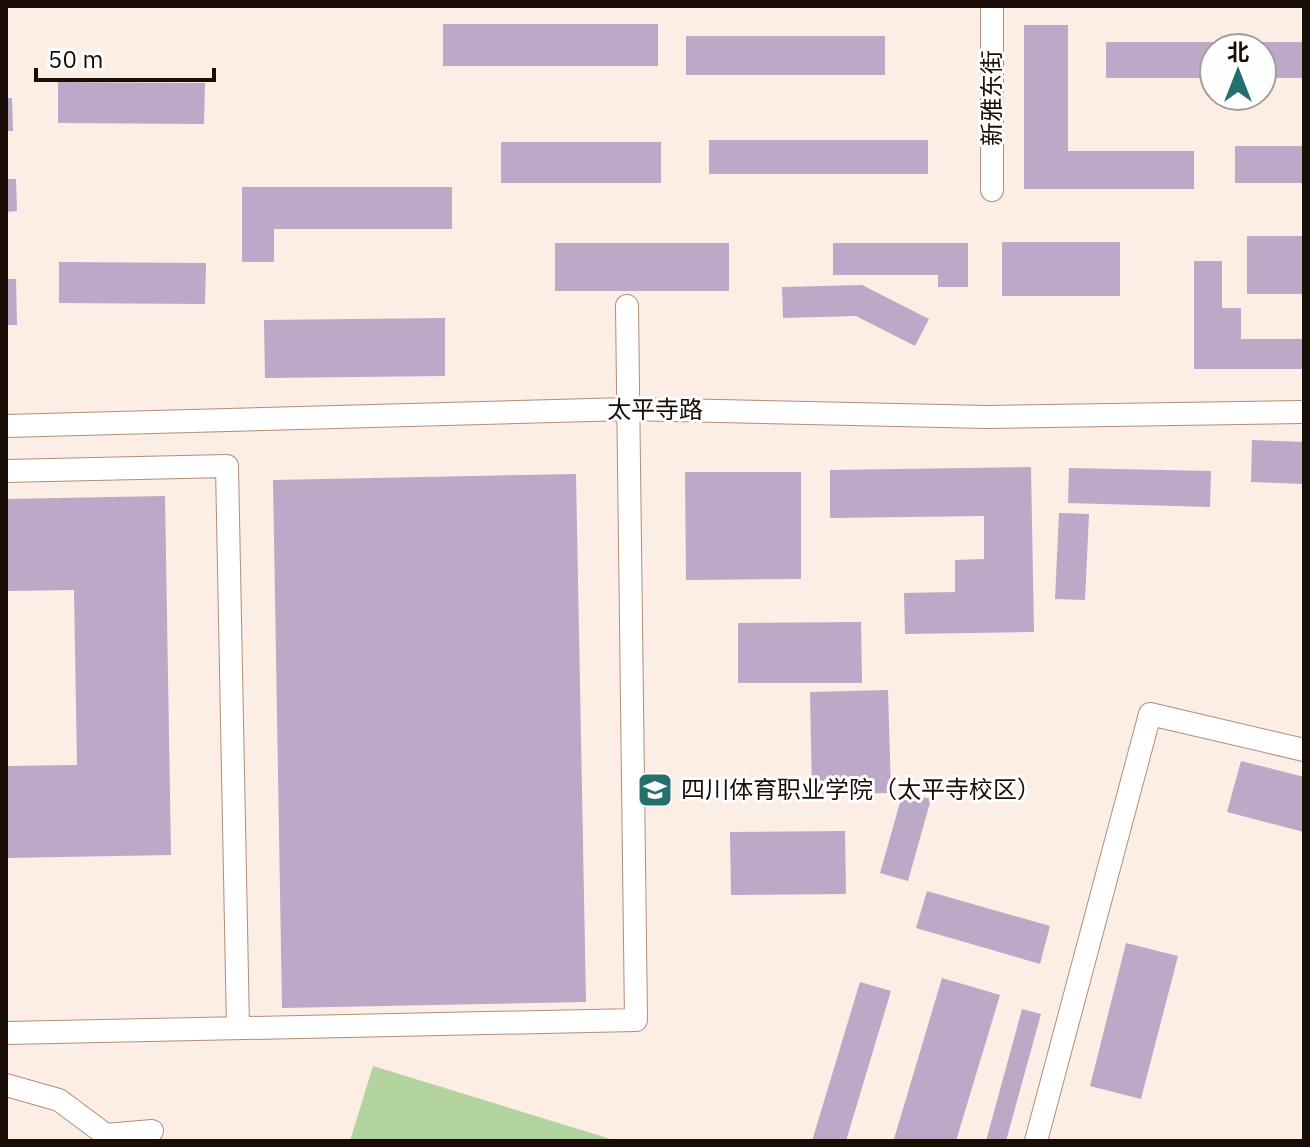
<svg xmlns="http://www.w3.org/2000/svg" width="1310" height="1147" font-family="'IBM Plex Sans','Noto Sans SC',sans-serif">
	<rect width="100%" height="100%" fill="#fcede5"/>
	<path fill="#b2d39e" d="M373,1066l244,75h-267z"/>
	<path fill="#bda8c8" d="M443,24h215v42h-215z
		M1024,25h44v126h126v38h-170z
		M686,36h199v39h-199z
		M1106,42h198v36h-42v-30h-48v30h-108z
		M58,82l147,1 -1,41 -146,-1z
		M6,98h6l1,33h-7z
		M709,140h219v34h-219z
		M501,142h160v41h-160z
		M1235,146h69v37h-69z
		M6,179h10l1,32 -11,1z
		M242,187h210v42h-178v33h-32z
		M1247,236h57v58h-57z
		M1002,242h118v54h-118z
		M555,243h174v48h-174z
		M833,243h135v44h-30v-12h-105z
		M1194,261h28v47h19v31h63v30h-110z
		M59,262l147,1 -1,41 -146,-1z
		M6,279h10l1,46h-11z
		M862,285l67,34 -14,27 -59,-30 -73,2 -1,-31z
		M445,318v58l-180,2 -1,-58z
		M1252,440l52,2v42l-53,-2z
		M1031,467l3,165 -129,2 -1,-41 51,-1v-32l29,-1v-43l-154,2v-48z
		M1069,468l142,3 -1,36 -142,-4z
		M685,472h116v107l-115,1z
		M576,474l10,528 -304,6 -9,-528z
		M165,496l6,359 -165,3v-92l71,-1 -3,-175 -68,1v-92z
		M1059,513l30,1 -4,86 -30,-1z
		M861,622l1,61h-124v-60z
		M888,690l3,103 -79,1 -2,-102z
		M1241,761l63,16v55l-77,-20z
		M903,792l28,7 -23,82 -28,-8z
		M845,831l1,63 -115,1 -1,-63z
		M927,891l123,35 -10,38 -124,-36z
		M1126,943l52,13 -37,143 -51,-13z
		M942,978l58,17 -44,146h-55l-7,-2z
		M860,982l31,9 -45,150h-34z
		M1022,1009l19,5 -35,127h-20z"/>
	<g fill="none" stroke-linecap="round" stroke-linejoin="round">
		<defs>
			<path id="minor" d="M992,190v-184
				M6,426l621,-17 360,8 317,-5
				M6,471l221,-5 11,562
				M6,1033l630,-13 -9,-714
				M6,1085l53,15 47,35 46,-4
				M1036,1141l114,-427 154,36"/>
		</defs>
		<use href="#minor" stroke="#b08e7a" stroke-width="24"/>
		<use href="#minor" stroke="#fff" stroke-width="22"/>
	</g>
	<defs>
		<symbol id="university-square" viewBox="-11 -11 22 22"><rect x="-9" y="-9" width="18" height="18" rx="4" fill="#25706e" stroke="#fefefe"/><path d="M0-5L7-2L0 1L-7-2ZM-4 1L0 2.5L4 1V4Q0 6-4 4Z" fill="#fff"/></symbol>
	</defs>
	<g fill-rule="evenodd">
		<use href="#university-square" x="635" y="770" width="40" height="40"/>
	</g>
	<g text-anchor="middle" stroke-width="6" stroke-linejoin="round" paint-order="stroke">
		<g font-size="24" fill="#190e07" stroke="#fefefe">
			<text transform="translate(992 98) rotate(-90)" y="8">新雅东街</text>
			<text x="655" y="418">太平寺路</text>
		</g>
		<g font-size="24" fill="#190e07" stroke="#fefefe" text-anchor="start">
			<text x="681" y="798">四川体育职业学院（太平寺校区）</text>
		</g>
	</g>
	<rect width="1310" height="1147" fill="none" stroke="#190e07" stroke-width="16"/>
	<g transform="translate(1238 72)"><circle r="38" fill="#fefefe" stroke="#a29e9b" stroke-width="2"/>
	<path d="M0-6L14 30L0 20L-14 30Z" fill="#25706e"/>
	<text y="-12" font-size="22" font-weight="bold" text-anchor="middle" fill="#190e07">北</text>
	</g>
	<path d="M36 68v12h178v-12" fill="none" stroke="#190e07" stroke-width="4"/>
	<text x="48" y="68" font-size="24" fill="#190e07" stroke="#fefefe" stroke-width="6" paint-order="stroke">50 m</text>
</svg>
